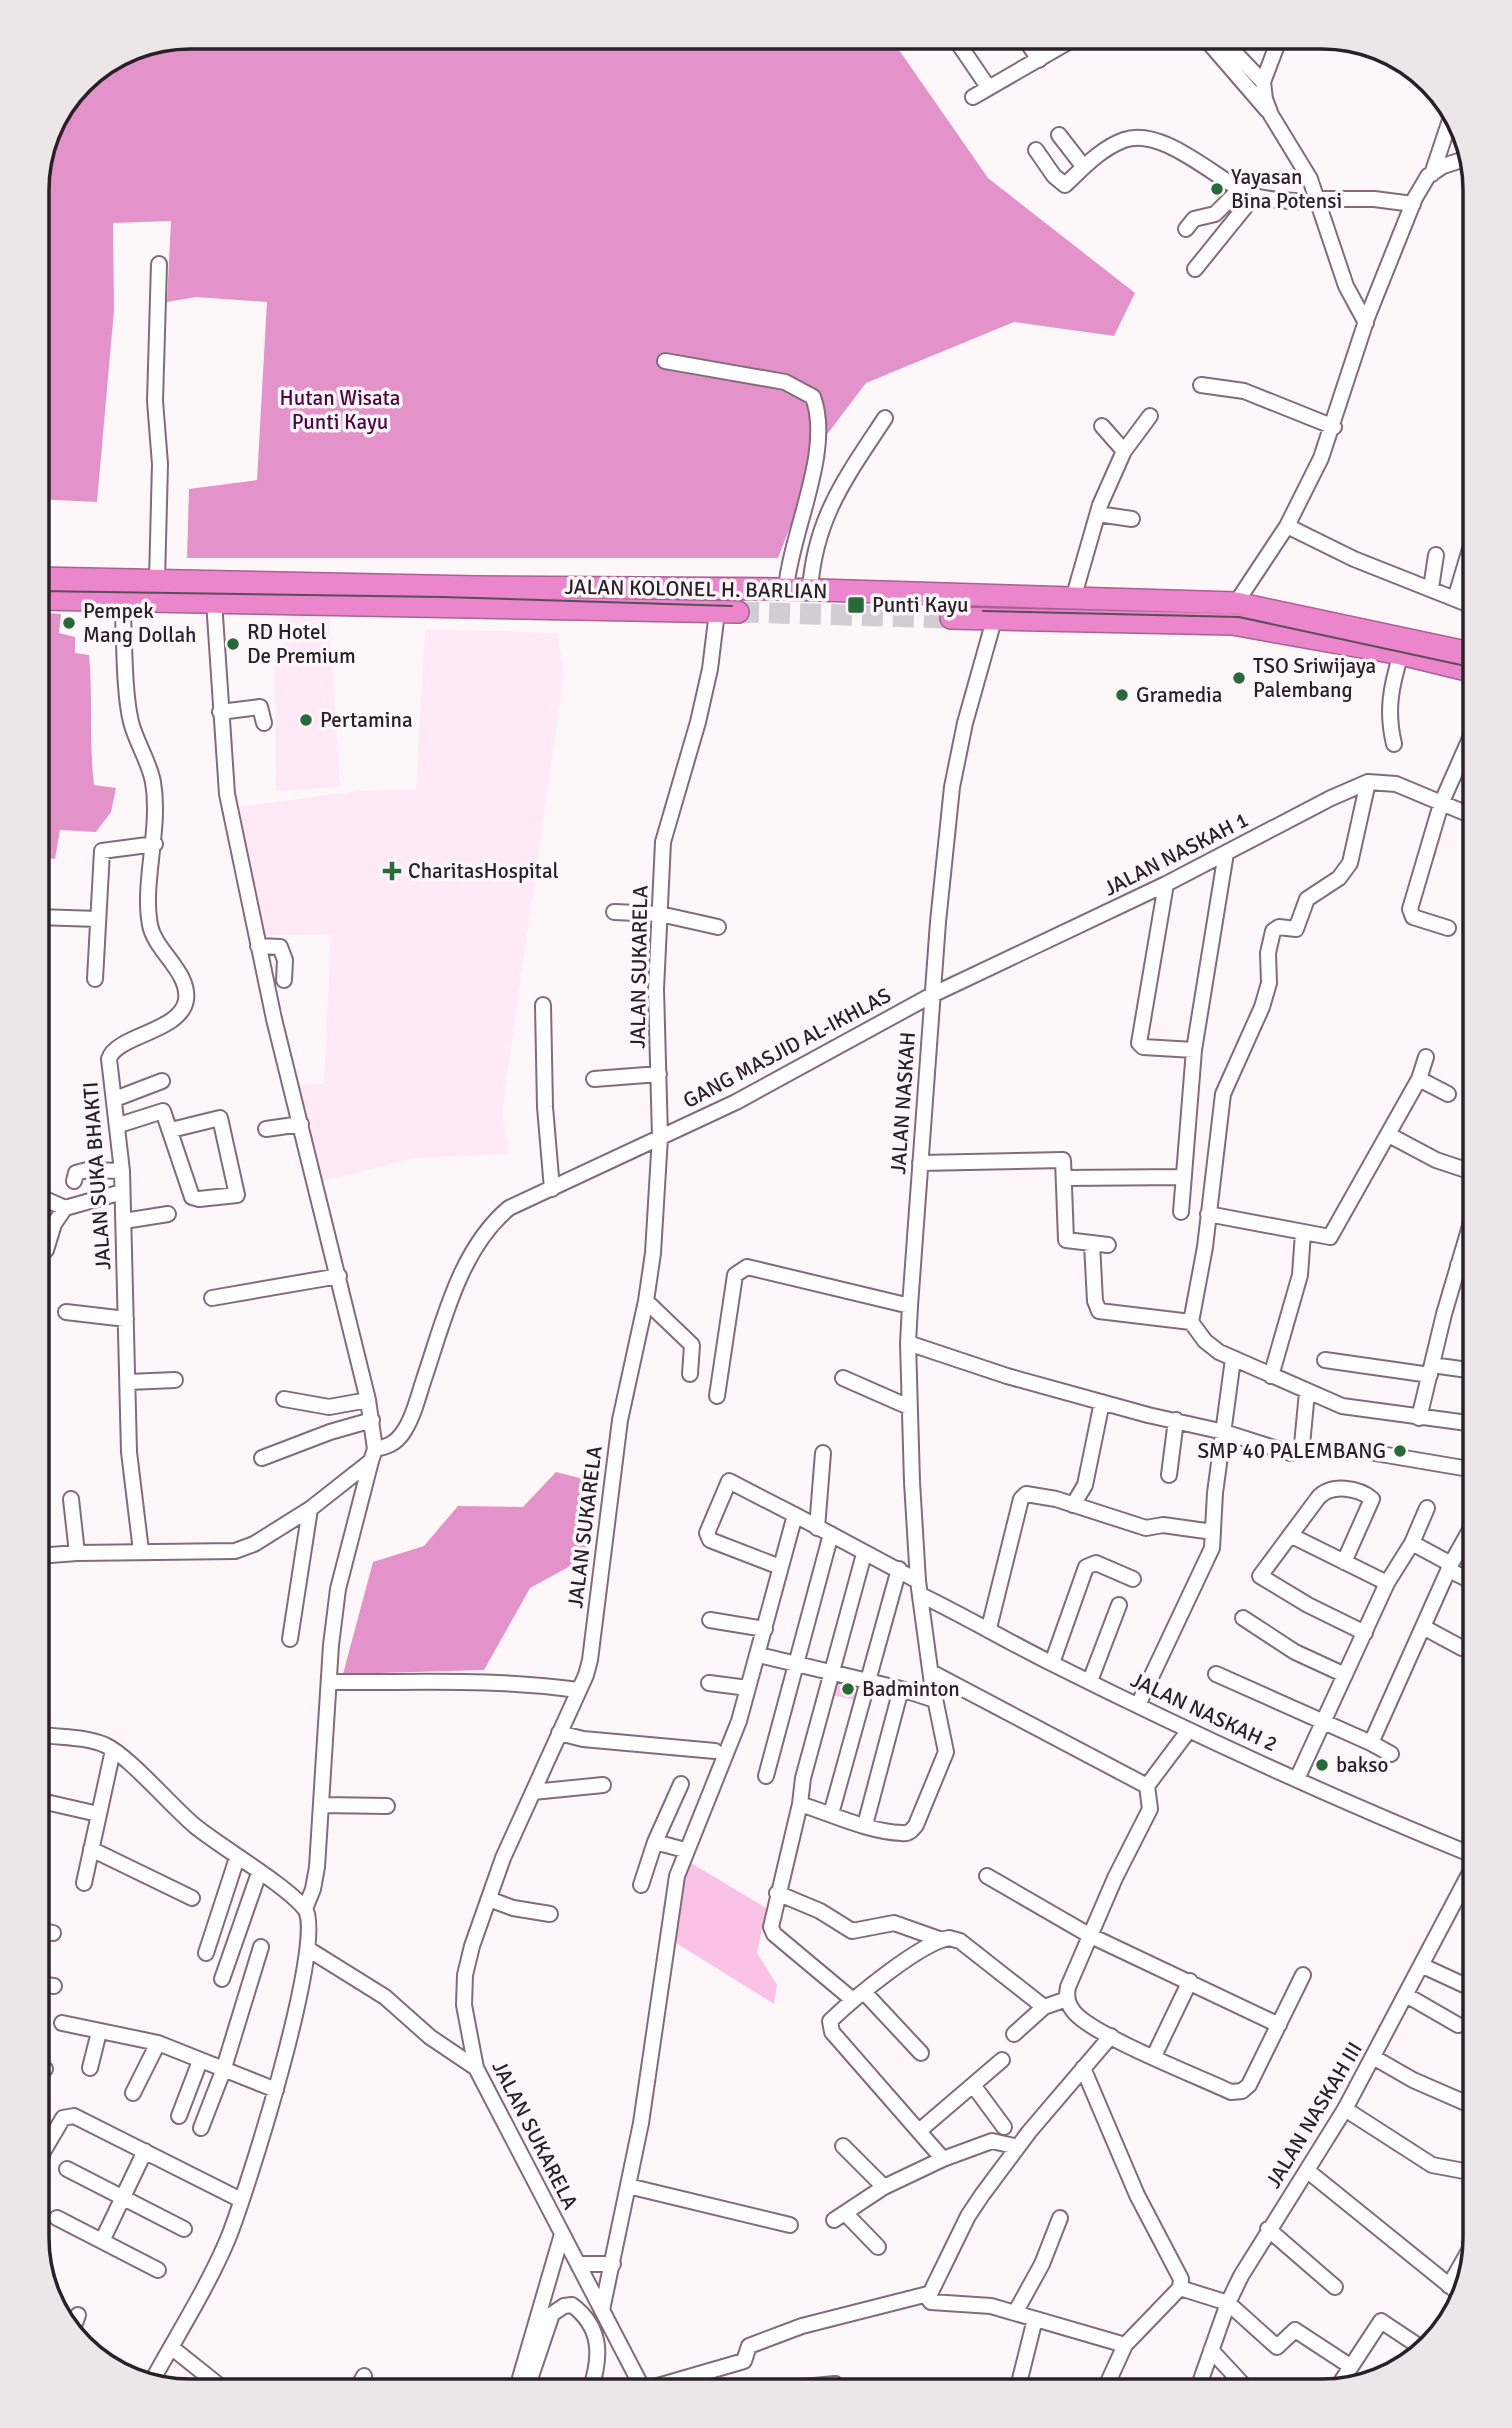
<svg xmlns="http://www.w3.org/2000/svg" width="1512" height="2428" font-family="Signika,sans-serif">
	<rect width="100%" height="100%" fill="#fdf7fa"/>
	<path fill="#ffe9f7" d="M329,615l11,172 -64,4 -1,-139 9,-2 1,-34z
		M425,629l132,4 7,40 -62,439 7,42 -95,4 -94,24 -25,-97 29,-1 7,-149h-70l-24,-128 121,-16 58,-2z"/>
	<path fill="#f9c2e6" d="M836,1676l28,7 -5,18 -27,-6z
		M686,1860l80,48 -9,45 20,32 -3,19 -109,-68z"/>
	<path fill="#e493ca" d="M190,37h654l55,13 89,128 147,115 -21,43 -100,-14 -148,61 -41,54 -47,121h-591l2,-69 68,-9 10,-178 -71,-5 -29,5 4,-81 -58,2 1,87 -17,192 -60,-3v-318l15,-58 30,-42 50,-33z
		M37,612l24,2 -2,19 16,4v16l14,2c4,44 0,87 5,130l22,3 -5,24 -15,20 -36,-2 -5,29 -18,-2z
		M556,1472l39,10 -10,76 -55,30 -46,82 -141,4 30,-112 51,-16 34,-40 65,1z"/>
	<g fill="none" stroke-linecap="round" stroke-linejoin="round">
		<path stroke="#d3ccd0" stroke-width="21" stroke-dasharray="21 10" stroke-linecap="butt" d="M738,612l213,6"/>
		<defs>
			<path id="minor" d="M954,37l34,50
				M1024,37l15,23
				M1204,37l63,73
				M1220,37l43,45
				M1280,37l-17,45 2,17 6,16 39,64 36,107 20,37
				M973,97l104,-60
				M1059,135l24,31
				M1036,150l18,26 11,9c18,-17 35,-36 59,-45 38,-14 92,39 125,54 20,8 48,6 69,9
				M1432,174l20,-60
				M1317,199h57l39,5
				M1186,229l8,-10 21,-5 25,-25
				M1195,269l59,-73
				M665,361l120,21 28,15c20,54 -22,134 -27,192
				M1201,385l43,6 90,36
				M1124,451l26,-35
				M1098,514l34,5
				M1287,526l67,33 121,48
				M157,580l3,-116 -5,-63 4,-137
				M1431,588l5,-33
				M810,590c5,-73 37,-114 75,-172
				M1073,599l27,-94 24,-54 -22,-25
				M1455,599l15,-50
				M122,600c3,36 1,88 9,122 5,20 18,39 22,60 8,47 -11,100 -3,143 5,26 40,47 36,75 -5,32 -70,35 -77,59l13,112 7,281 12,99
				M1236,603l51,-77 34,-68 46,-140 48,-120 13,-22 15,-10 25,-8
				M220,712l40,-5 4,16
				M1394,744c-8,-33 -3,-58 7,-90
				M1166,884l-27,159 4,4 51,3
				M614,912l46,2 58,13
				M37,917l61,2
				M1448,928l-35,-11 -3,-8 31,-105 34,-77
				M258,946l22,1 5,13 -1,20
				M95,979l7,-128 53,-7
				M543,1005l2,102 7,82
				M594,1079l65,-5
				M1419,1079l29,15
				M115,1099l47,-18
				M119,1125l44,-14 29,86 7,2 38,-4 -17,-77 -49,12
				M266,1129l35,-5
				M1389,1135l47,25 39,13
				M920,1163l143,-3 3,80 42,5
				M1064,1178l120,-1
				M74,1181l2,-8 11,-3 35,1
				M37,1199l10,1 18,8 57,-16
				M1181,1212l13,-162 32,-197
				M1208,1214l122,23 89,-158 7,-22
				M124,1221l44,-7
				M1092,1244l3,57 4,10 92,11 14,-75 18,-153 39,-87 7,-24 -1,-30 5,-22 6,-4 17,2 11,-30 32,-21 11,-15 18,-81
				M37,1256l9,-6 8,-26 11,-16
				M1458,1265l17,2
				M212,1298l127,-22
				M646,1301l46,44 -2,29
				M66,1312l60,7
				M1191,1322l14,19 14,11 123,54 133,18
				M908,1343l99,33 141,39 76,17 66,21 9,-2 3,-6 5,-53
				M1325,1360l105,15
				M1432,1365l43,6
				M1271,1376l29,-101 3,-42
				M843,1378l66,29
				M128,1382l47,-2
				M717,1396l18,-121 12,-8 163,39
				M284,1399l45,8 39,-7
				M1419,1418l25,-104 31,-105
				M375,1449c11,-2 20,-5 27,-15 11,-15 16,-37 22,-55 20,-59 36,-130 85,-171l227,-106 196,-107 234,-111 165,-86 37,-16 28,2 79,33
				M1363,1451l112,19
				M262,1458l68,-26 42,-12
				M1169,1475l7,-55
				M71,1499l6,54
				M1073,1505l12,-20 17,-83
				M817,1528l6,-75
				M1292,1536l95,47
				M1412,1543l39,21
				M37,1556l40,-3 158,-2 19,-7 56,-35 61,-48 4,-12 -7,-49 -94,-381 -47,-225 -13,-193
				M1344,1562l28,-63c-13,-11 -41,-16 -54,-1l-58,78 48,29 57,28
				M780,1567l-70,-27 -3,-7 22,-52 66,34
				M1449,1570l26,13
				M921,1595c45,22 88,47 132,69 138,69 279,134 422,192
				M1243,1618l52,34 50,23
				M710,1620l55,9
				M989,1628l32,-129 5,-5 30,5 90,29 17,-3 50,7
				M1425,1628l37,20 8,-3 5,-12
				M290,1639l20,-130
				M759,1655l142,34 34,11
				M1052,1663l34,-96 10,-4 37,16
				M931,1672l216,114
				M1216,1674l155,69 80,-179 24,-43
				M1090,1681l29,-76
				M329,1682c84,1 166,-4 249,8
				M709,1683l39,5
				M1138,1705l74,-157 3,-55 18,-134
				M1189,1730l-42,56 3,23 -35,69 -47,109c-2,9 0,18 6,25 20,24 123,64 157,80l11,-1 7,-6 54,-110
				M559,1733l24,6 132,12
				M37,1734c22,4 47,2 68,11 24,11 66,61 90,81 27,22 91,59 110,83 22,31 -60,289 -78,332 -21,49 -50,94 -75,140
				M1371,1743l20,11
				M766,1776l65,-242
				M1297,1779l90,-196 25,-40 15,-35
				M533,1792l70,-7
				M37,1800l61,14
				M800,1804c32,10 69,28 102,29 7,1 10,-3 14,-8l30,-73 -14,-68 -14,-103 -6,-99 -4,-139 2,-37 28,-384 14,-135 13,-64 29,-103
				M323,1805l64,1
				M831,1814l68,-245
				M865,1825l36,-136
				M655,1842l30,8
				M91,1849l101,49
				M987,1876l102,59 190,90
				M84,1883l29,-133
				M641,1885l14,-43 26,-58
				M777,1893l43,18 32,20 42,-8 48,17
				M489,1899l24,9 37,6
				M305,1909l8,-20 4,-22 14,-222 7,-56 33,-128
				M37,1930l16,3
				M308,1949l77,48 45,40 46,31
				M206,1953l31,-95
				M1423,1966l52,24
				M222,1979l37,-106
				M37,1984l17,2
				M864,1992l57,61
				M1406,1995l52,30
				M853,2000l-79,-66 -3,-7 29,-123 3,-26 61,-224
				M62,2023l96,20 118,47
				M1014,2034l30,-27 23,-8
				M1111,2036l-82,96 -47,63 -14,21 -40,82 3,4 60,4 134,39
				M1154,2056l36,-75
				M1373,2057l40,23 62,27
				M37,2067l8,2
				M90,2068l9,-36
				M1083,2068l54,127 44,84 -1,9 -55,57 -21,46
				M973,2085l31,42
				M133,2093l25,-50
				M1345,2109l87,56 32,6 11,6
				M179,2116l21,-55
				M201,2128l22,-57 38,-124
				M919,2131l83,-71
				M843,2146l41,41
				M943,2159l-111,-127 -2,-11c23,-22 90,-78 119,-83l11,3 84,66
				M37,2162l26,-44 11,-2 167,84
				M67,2169l117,60
				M1309,2172l151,122
				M628,2186l162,39
				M845,2213l33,34
				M57,2218l101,52
				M834,2220l50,-33 59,-28 49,-18 26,6
				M1268,2229l67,58
				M102,2241l43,-90
				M578,2264h35
				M1449,2286l25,-44
				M1180,2288l48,15 49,44 18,-17 55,36
				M602,2310l39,-187 36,-247 62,-155 56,-206 123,66
				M1015,2313l27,-49 18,-46
				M73,2329l5,-14
				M171,2347l55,44
				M1211,2350l38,41
				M520,2378l42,-144
				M1337,2388l44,-67 39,26
				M644,2390l100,-29 5,-15 53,-20 126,-32
				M356,2391l8,-15
				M526,2391l26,-77 12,-8 8,-1c31,23 29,53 18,86
				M644,2391l-168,-323 -12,-63 1,-30 7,-29 31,-88 83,-183 4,-15 30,-240 26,-119 7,-48 7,-116 -4,-148 7,-147 35,-120 12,-53 7,-57
				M791,2391l2,-3 42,-4 3,7
				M1017,2391l18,-72
				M1197,2391l31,-88 13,-27 104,-167 130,-246"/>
			<path id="highway" d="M37,578l440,9 309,2 450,14 239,51
				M37,599l701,13
				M951,618l281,6 169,30 74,18"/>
		</defs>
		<use href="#minor" stroke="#836b7b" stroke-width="18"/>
		<use href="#highway" stroke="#a76292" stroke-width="24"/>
		<use href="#minor" stroke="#fff" stroke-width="14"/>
		<use href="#highway" stroke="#eb86cc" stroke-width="21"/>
		<path stroke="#594f56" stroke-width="2" d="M37,591l405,6 290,9
			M983,611l256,6 236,51"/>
	</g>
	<g fill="#266b37" stroke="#fdf7fa" stroke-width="2.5">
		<circle cx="1217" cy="189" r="7"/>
		<rect x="847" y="596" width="18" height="18" rx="3.5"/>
		<circle cx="69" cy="623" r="7"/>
		<circle cx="233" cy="644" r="7"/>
		<circle cx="1239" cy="678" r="7"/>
		<circle cx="1122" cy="695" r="7"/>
		<circle cx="306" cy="720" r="7"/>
		<path d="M388.5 860.5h7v7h7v7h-7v7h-7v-7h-7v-7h7z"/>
		<circle cx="1400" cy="1451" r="7"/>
		<circle cx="848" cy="1689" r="7"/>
		<circle cx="1322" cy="1765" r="7"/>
	</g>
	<g text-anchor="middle" stroke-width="7" stroke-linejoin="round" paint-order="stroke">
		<g font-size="21" fill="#2a2027" stroke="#fdf7fa" text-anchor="start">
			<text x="1231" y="184">Yayasan<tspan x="1231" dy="24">Bina Potensi</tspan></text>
			<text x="872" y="612">Punti Kayu</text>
			<text x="83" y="618">Pempek<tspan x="83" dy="24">Mang Dollah</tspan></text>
			<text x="247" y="639">RD Hotel<tspan x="247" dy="24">De Premium</tspan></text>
			<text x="1253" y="673">TSO Sriwijaya<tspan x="1253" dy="24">Palembang</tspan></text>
			<text x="1136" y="702">Gramedia</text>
			<text x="320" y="727">Pertamina</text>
			<text x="408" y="878">CharitasHospital</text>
			<text x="1386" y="1458" text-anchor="end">SMP 40 PALEMBANG</text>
			<text x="862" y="1696">Badminton</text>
			<text x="1336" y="1772">bakso</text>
		</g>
		<g font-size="21" fill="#4e053e" stroke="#fdf7fa">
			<text x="340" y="405">Hutan Wisata<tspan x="340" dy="24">Punti Kayu</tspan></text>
		</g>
		<g font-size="21" fill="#2a2027" stroke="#fdf7fa">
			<text transform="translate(696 589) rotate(1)" y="7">JALAN KOLONEL H. BARLIAN</text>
			<text transform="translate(1176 854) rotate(-27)" y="7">JALAN NASKAH 1</text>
			<text transform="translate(639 967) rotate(-89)" y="7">JALAN SUKARELA</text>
			<text transform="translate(787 1048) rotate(-28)" y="7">GANG MASJID AL-IKHLAS</text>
			<text transform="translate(903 1103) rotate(-86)" y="7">JALAN NASKAH</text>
			<text transform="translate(97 1176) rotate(-94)" y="7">JALAN SUKA BHAKTI</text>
			<text transform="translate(585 1527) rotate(-83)" y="7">JALAN SUKARELA</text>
			<text transform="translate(1204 1712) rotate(25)" y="7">JALAN NASKAH 2</text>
			<text transform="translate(1314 2115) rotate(-59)" y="7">JALAN NASKAH III</text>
			<text transform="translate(535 2135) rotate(63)" y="7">JALAN SUKARELA</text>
		</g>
	</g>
	<path d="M0 0H1512V2428H0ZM190 49H1322A141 141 0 0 1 1463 190V2238A141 141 0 0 1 1322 2379H190A141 141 0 0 1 49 2238V190A141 141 0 0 1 190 49Z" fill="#ece6e9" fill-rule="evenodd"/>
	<path fill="none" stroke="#2a2027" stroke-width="3.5" d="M190 49H1322A141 141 0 0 1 1463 190V2238A141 141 0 0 1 1322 2379H190A141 141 0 0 1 49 2238V190A141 141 0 0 1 190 49Z"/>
</svg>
